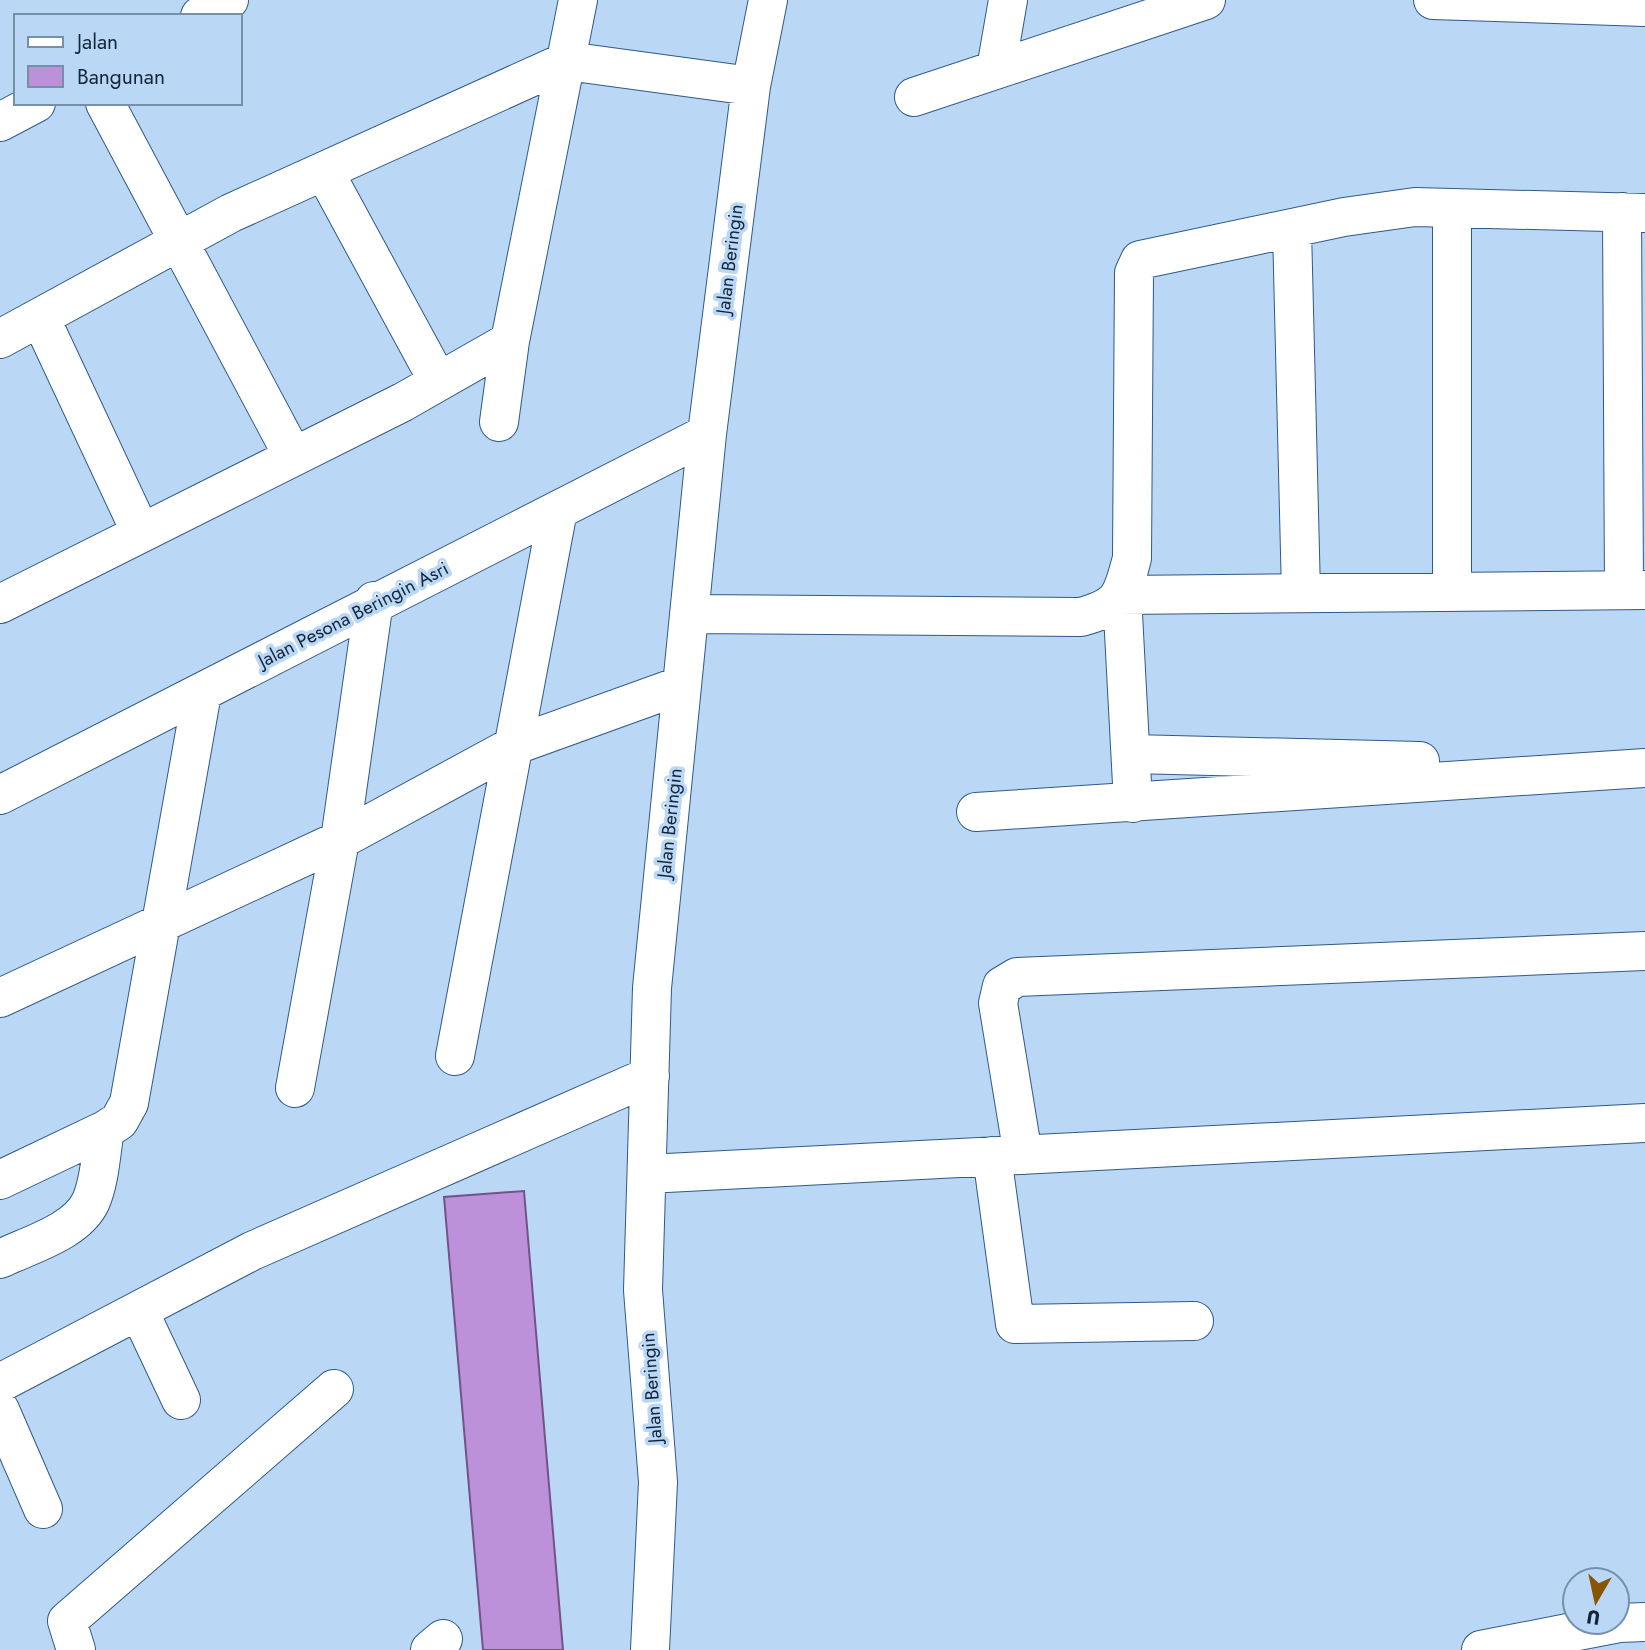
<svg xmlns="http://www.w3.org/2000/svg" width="1645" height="1650" font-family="Jost,sans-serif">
	<rect width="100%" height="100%" fill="#bad7f6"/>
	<path fill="#bd91da" stroke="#735387" stroke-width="2" d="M524,1191l39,459h-80l-39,-453z"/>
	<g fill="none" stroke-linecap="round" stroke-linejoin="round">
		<defs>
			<path id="street" d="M1433,0l212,7
				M200,16l29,-16
				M996,69l12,-69
				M914,97l292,-97
				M105,103l188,353
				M0,122l36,-19
				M324,171l114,210
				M1622,212l2,378
				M1292,229l9,364
				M40,317l101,216
				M0,339l231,-126 336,-152 184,25
				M499,422l11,-81
				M1452,592v-384
				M0,604l403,-202 107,-61 68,-341
				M689,614l392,3c40,-11 41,-21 51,-59l2,-285 6,-13 204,-43 71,-10 230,6
				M1132,754l288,7
				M0,795l707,-361
				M1133,803l-11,-208 523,-5
				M976,812l669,-44
				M0,998l340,-158 173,-94 169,-61
				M455,1056l103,-546
				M295,1088l45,-248 34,-239
				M1023,1155l-25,-152 4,-17 15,-9 628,-26
				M992,1156l23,168 179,-3
				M647,1174l998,-51
				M0,1180l105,-50 14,-9 10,-18 73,-410
				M0,1259c29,-14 77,-27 91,-58 9,-21 10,-49 14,-71
				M139,1311l42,89
				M0,1383l252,-132 398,-175
				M0,1410l43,99
				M76,1650l-9,-29 267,-232
				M430,1650l13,-11
				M650,1650l8,-168 -15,-192 9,-302 55,-554 44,-348 17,-86
				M1481,1650l138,-27 26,-1"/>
		</defs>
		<use href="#street" stroke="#2f5a88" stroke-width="40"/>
		<use href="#street" stroke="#fff" stroke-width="38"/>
	</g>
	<g text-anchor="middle" stroke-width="7" stroke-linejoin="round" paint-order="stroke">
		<g font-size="19" fill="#132639" stroke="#bad7f6">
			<text transform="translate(729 259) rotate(-83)" y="7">Jalan Beringin</text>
			<text transform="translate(353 614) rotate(-27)" y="7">Jalan Pesona Beringin Asri</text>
			<text transform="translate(669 823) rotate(-84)" y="7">Jalan Beringin</text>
			<text transform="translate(651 1388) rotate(-94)" y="7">Jalan Beringin</text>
		</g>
	</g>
	<rect x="14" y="14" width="228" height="91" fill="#bad7f6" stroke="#7790aa" stroke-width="2"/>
	<rect x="28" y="37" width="35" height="10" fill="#ffffff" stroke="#7790aa" stroke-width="2"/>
	<text x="77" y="49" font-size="21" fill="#132639">Jalan</text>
	<rect x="28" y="66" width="35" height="21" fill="#bd91da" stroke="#7790aa" stroke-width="2"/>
	<text x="77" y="84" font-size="21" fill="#132639">Bangunan</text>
	<g transform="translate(1596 1601) rotate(189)"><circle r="33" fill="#bad7f6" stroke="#7790aa" stroke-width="2"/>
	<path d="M0-5L12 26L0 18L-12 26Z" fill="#885600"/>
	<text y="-10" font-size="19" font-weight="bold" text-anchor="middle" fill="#132639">U</text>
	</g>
</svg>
